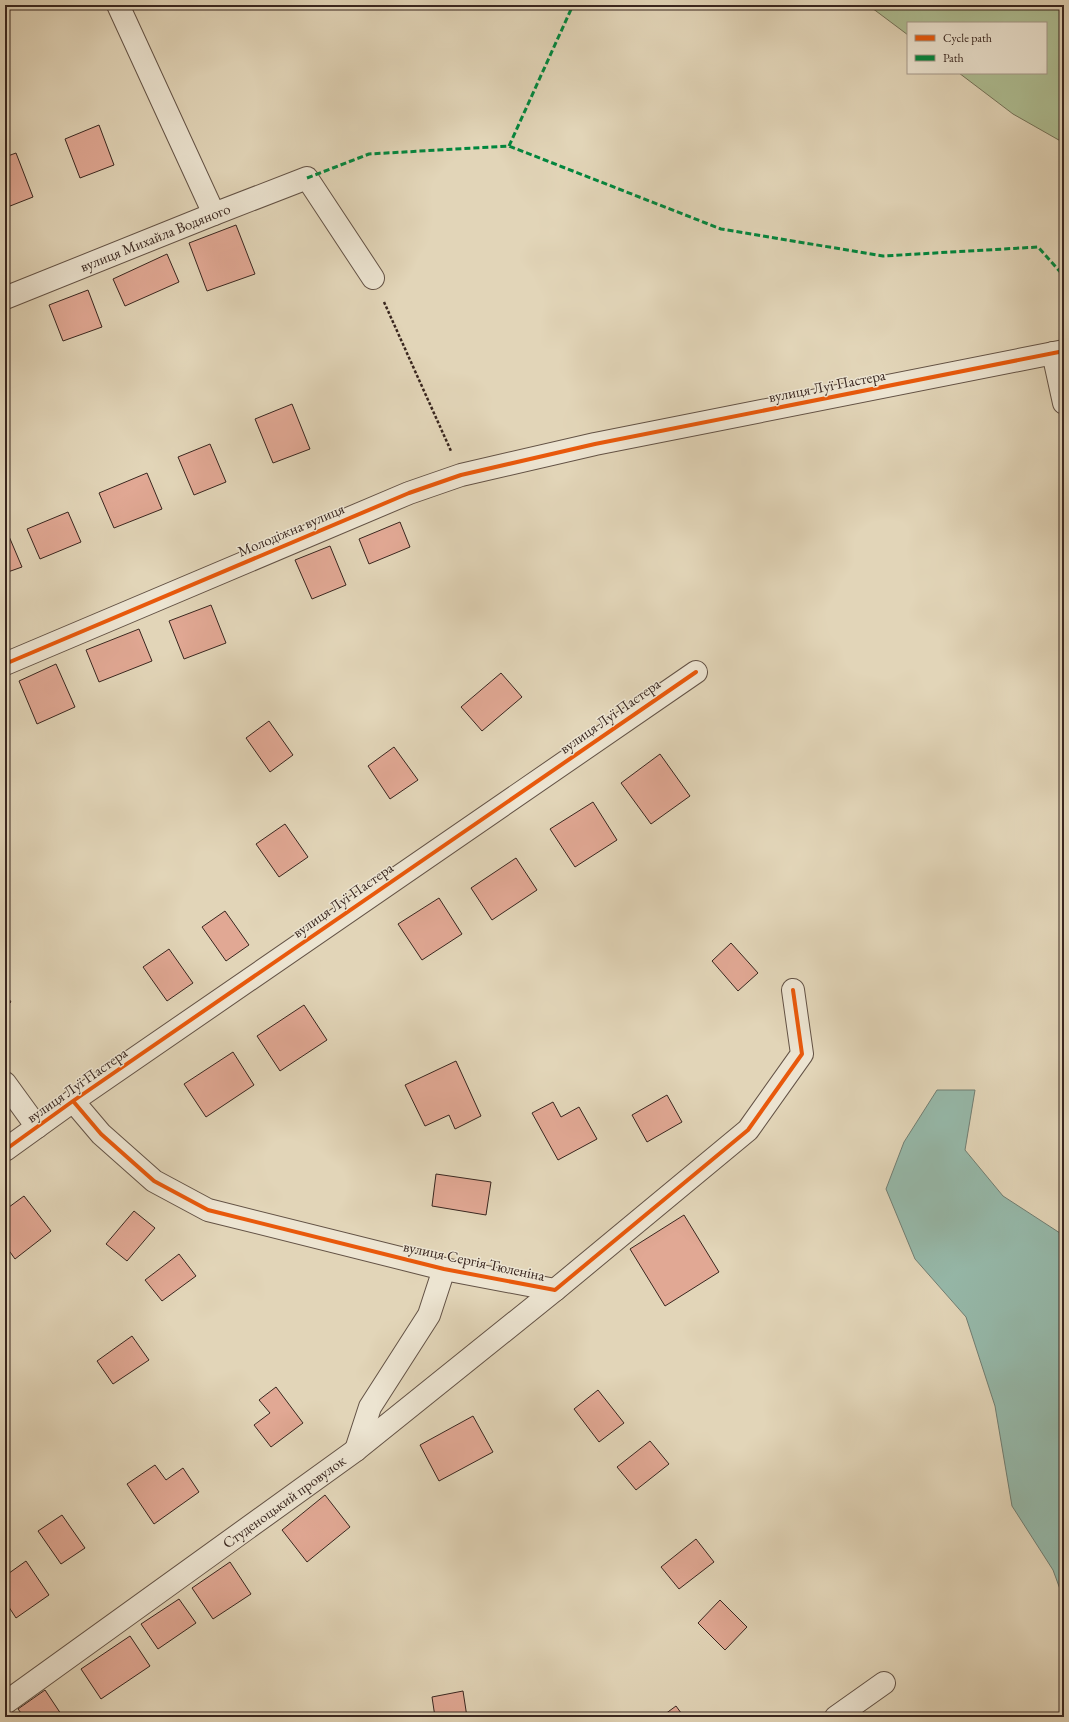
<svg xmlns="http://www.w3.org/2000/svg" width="1069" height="1722" font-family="'EB Garamond',serif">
	<rect width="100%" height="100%" fill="#e2d5b8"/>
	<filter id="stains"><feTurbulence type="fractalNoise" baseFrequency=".005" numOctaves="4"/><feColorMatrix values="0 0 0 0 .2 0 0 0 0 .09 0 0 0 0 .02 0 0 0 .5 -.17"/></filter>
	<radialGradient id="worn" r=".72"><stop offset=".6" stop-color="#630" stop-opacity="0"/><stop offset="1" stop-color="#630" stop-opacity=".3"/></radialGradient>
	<path fill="#aebe93" stroke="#747259" d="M868,5h196v138l-51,-29 -54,-41h87v-50h-138v12z"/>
	<path fill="#96b9aa" stroke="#717e72" d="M937,1090h38l-10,60 38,46 60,39 1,6v359l-11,-30 -41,-64 -17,-100 -29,-89 -51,-58 -29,-70 18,-47z"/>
	<path fill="#e1a894" stroke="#39261f" d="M99,125l15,40 -34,13 -15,-39z
		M16,153l17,44 -28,11v-51z
		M236,225l19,49 -48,17 -18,-48z
		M167,254l12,28 -54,24 -12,-27z
		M88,290l14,37 -39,14 -14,-36z
		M292,404l18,45 -37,14 -18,-44z
		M210,444l16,38 -32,13 -16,-38z
		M147,473l15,36 -48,19 -15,-35z
		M68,512l13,30 -41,17 -13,-30z
		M400,522l10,25 -41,17 -10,-25z
		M8,534l14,33 -17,6v-37z
		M330,546l16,39 -34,14 -17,-39z
		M211,605l15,38 -42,16 -15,-38z
		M139,629l13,32 -53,21 -13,-32z
		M56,664l19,43 -38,17 -18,-43z
		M501,673l21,24 -40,34 -21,-24z
		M269,721l24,34 -23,17 -24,-34z
		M394,747l24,33 -28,19 -22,-33z
		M660,754l30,42 -39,28 -30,-41z
		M593,802l24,38 -42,27 -25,-38z
		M285,824l23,33 -29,20 -23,-33z
		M516,858l21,32 -45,30 -21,-32z
		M439,898l23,36 -40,26 -24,-36z
		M225,911l24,34 -23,16 -24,-34z
		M731,943l27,30 -20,18 -26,-30z
		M169,949l24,34 -26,18 -24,-34z
		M5,993l6,9 -6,5z
		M304,1005l23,35 -47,31 -23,-35z
		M233,1052l21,33 -48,32 -22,-33z
		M456,1061l25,55 -26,13 -6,-14 -24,11 -20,-41z
		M667,1095l15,27 -35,20 -15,-27z
		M553,1102l8,15 18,-10 18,32 -39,21 -26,-47z
		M436,1174l55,8 -5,33 -54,-9z
		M24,1196l27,35 -36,28 -10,-14v-35z
		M134,1211l21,17 -28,33 -21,-17z
		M684,1215l35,57 -54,34 -35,-57z
		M179,1254l17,22 -34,25 -17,-21z
		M132,1336l17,24 -36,24 -16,-23z
		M276,1387l27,36 -32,24 -17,-22 16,-12 -11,-13z
		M598,1390l26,33 -25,19 -25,-33z
		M473,1416l20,36 -54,29 -19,-36z
		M650,1441l19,23 -33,26 -19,-23z
		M155,1465l11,15 17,-12 16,24 -45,32 -27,-40z
		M325,1495l25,32 -43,35 -25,-32z
		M62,1515l23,33 -24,16 -23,-33z
		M696,1539l18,23 -35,27 -18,-22z
		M26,1561l23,34 -33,23 -11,-17v-25z
		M230,1562l21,32 -38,25 -21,-31z
		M179,1599l17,24 -38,26 -17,-25z
		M720,1600l27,27 -22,23 -27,-27z
		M130,1636l20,30 -49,33 -20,-30z
		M45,1690l18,27h-39l-6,-8z
		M463,1691l4,26h-32l-3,-20z
		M676,1706l8,11h-23z"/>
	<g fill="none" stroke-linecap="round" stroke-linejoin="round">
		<defs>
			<g id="minor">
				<path d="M118,5l96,209"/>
				<path id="s1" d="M5,298l209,-84 93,-36 66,100"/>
				<path d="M1053,353l11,50"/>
				<path d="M5,664l404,-171 52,-18 134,-31 469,-93"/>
				<path d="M5,1083l32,44"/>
				<path d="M73,1101l28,33 53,47 54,29 236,59 111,21 193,-160 54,-76 -9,-64"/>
				<path d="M5,1150l68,-49 623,-429"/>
				<path d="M356,1450l14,-43 59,-92 15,-46"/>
				<path id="s2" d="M5,1703l351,-253 199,-160"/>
				<path d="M836,1717l48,-34"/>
			</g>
		</defs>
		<use href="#minor" stroke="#635245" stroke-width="24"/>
		<path stroke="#39261f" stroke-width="2.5" stroke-dasharray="3 2" stroke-linecap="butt" d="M384,302l67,149"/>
		<use href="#minor" stroke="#ece4d1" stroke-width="22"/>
		<path stroke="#00873e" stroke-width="3" stroke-dasharray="6 3" stroke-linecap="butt" d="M509,146l64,-141
			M307,178l62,-24 140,-8 212,83 162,27 155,-9 26,29"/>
		<defs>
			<path id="cycleway" d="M5,664l404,-171 52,-18 134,-31 469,-93
				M73,1101l28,33 53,47 54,29 236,59 111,21 193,-160 54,-76 -9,-64
				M5,1150l68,-49 623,-429"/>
		</defs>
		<use href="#cycleway" stroke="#ece4d1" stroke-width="6"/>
		<use href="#cycleway" stroke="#e8590c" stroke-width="4"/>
	</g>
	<g text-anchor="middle" stroke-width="3" stroke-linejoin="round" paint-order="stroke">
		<g font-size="15" fill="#39261f" stroke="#ece4d1">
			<text dy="5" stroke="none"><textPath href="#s1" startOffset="162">вулиця Михайла Водяного</textPath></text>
			<text transform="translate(827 386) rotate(-11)" y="5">вулиця Луї Пастера</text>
			<text transform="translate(291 530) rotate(-23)" y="5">Молодіжна вулиця</text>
			<text transform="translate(610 716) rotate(-35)" y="5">вулиця Луї Пастера</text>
			<text transform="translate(343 900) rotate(-35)" y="5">вулиця Луї Пастера</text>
			<text transform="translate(77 1085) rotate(-35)" y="5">вулиця Луї Пастера</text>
			<text transform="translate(474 1261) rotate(12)" y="5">вулиця Сергія Тюленіна</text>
			<text dy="5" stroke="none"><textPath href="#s2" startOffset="344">Студеноцький провулок</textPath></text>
		</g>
	</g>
	<rect width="1069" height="1722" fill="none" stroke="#e2d5b8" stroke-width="20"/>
	<rect x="6" y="6" width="1057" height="1710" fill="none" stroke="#39261f" stroke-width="2"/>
	<rect x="10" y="10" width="1049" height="1702" fill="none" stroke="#39261f"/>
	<rect x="907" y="22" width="140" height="52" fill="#ece4d1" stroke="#a4988a"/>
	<rect x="915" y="35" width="20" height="6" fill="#e8590c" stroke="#a4988a"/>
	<text x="943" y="42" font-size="12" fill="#39261f">Cycle path</text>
	<rect x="915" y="55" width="20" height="6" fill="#00873e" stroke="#a4988a"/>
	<text x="943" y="62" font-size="12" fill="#39261f">Path</text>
	<rect width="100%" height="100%" filter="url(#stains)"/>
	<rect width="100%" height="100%" fill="url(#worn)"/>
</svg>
